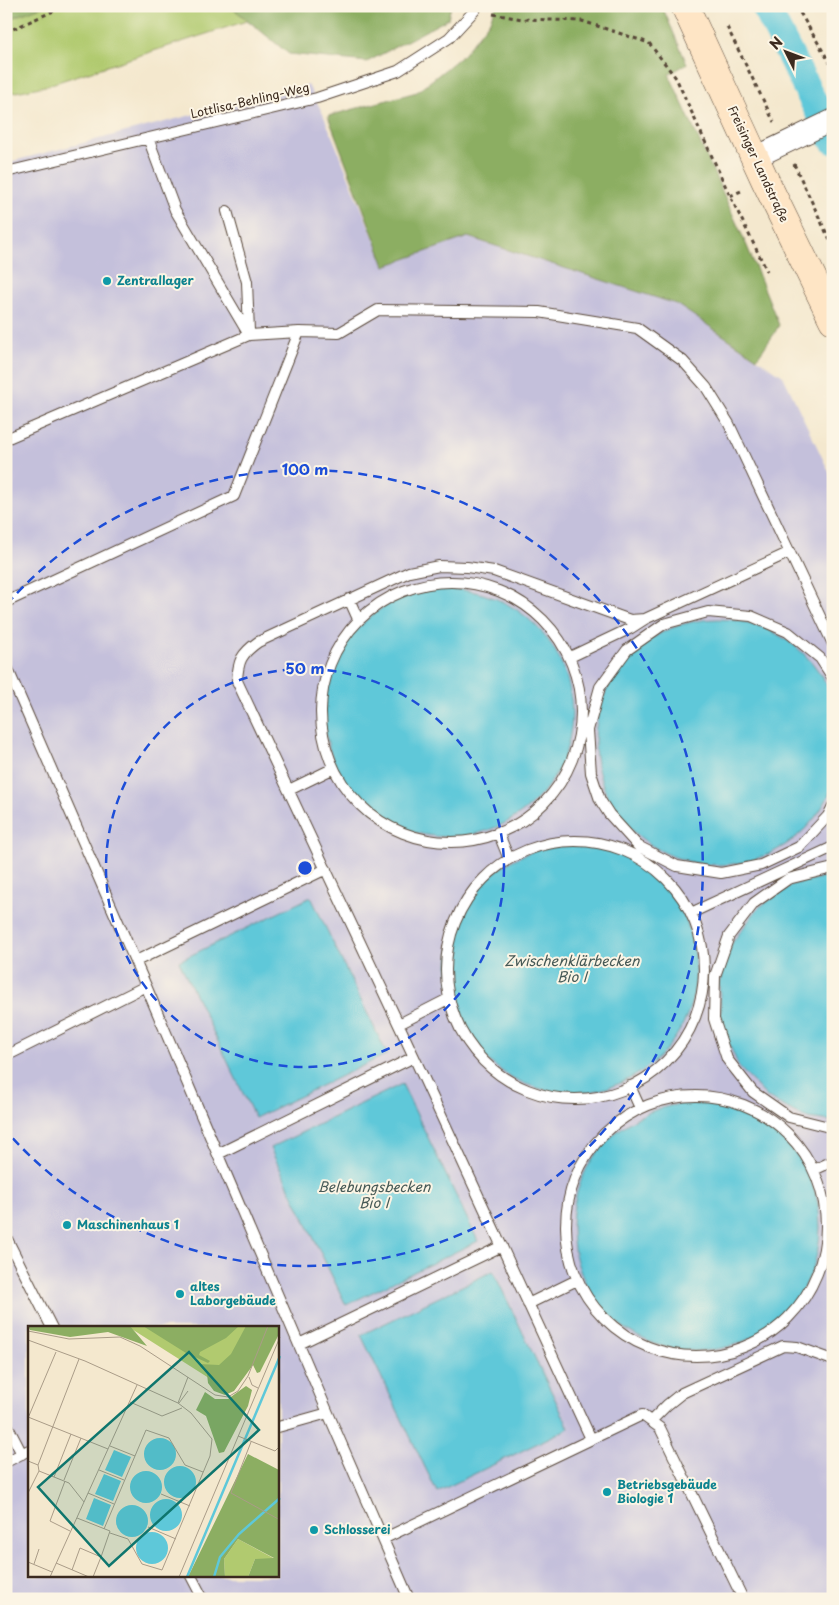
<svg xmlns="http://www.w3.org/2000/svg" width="839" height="1605" font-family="'Playpen Sans',sans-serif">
	<rect width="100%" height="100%" fill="#fcf5e5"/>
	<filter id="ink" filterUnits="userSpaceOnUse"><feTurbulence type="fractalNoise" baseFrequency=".02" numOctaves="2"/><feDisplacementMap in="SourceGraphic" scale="10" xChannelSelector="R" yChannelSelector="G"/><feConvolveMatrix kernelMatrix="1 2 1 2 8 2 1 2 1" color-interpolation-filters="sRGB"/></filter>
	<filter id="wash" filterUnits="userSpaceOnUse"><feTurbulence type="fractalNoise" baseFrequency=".0096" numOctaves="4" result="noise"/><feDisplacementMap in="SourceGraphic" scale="20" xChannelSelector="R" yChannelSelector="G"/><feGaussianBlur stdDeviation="1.12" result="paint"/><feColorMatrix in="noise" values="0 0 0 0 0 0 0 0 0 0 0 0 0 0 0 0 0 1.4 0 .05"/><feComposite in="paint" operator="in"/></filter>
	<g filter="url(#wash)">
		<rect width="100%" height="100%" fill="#f4e8ce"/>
		<path fill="#c4c0db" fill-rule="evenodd" d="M308,85l15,29 62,152 82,-29 209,67 107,72 50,104v1119h-827v-1436zM29,1328h249v248h-249z"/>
		<path fill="#b1ca6f" stroke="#767a46" d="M6,6h287l-248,80 -39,8z"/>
		<path fill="#8cae62" stroke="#646c40" d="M6,6h38l-38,14z
			M230,6h221l-3,13 -81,43 -78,-8z
			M496,6h166l25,58 -18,10 78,172 32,79 -5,9 -17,24 -81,-54 -208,-67 -83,29 -57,-150 89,-24 46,-37 26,-33z"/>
		<path fill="#5ec8d9" stroke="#4c797c" d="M324 713a124 124 0 1 1 248 0a124 124 0 1 1-248 0Z
			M595 742a123 123 0 1 1 246 0a123 123 0 1 1-246 0Z
			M448 969a124 124 0 1 1 248 0a124 124 0 1 1-248 0Z
			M833,875v246l-27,-3 -38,-20 -29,-31 -17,-40 -3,-43 13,-41 26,-35 36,-24z
			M311,897l76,157 -132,64 -76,-157z
			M402,1084l76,157 -132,64 -76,-157z
			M572 1227a124 124 0 1 1 248 0a124 124 0 1 1-248 0Z
			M493,1271l76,157 -132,64 -76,-157z"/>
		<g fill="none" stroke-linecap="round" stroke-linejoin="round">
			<path stroke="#5ec8d9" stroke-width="28" d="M765,6l68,134"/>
		</g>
	</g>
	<g filter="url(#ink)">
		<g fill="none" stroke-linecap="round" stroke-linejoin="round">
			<defs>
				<path id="service" d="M148,138l27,72 74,125
					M6,172l311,-74 81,-27 51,-33 26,-28 2,-4
					M227,211l20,71 2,49
					M6,439l243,-104 50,-3 40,1 39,-23 161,2 98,16 46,33 23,26 23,37 104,220
					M321 712a130 130 0 1 1 260 0a130 130 0 1 1-260 0Z
					M349,599l9,20
					M6,602l228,-106 65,-164
					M570,657l61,-29 14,-9
					M6,665l140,321 182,427 81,186
					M833,678l-13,-20 -32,-26 -37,-16 -43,-4 -44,12 -37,26 -27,37 -12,43 3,43 9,27 9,14 29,32 39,20 44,7 40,-8 38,-18 29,-31 5,-10
					M289,790l43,-21
					M498,832l11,27
					M446 970a129 129 0 1 1 258 0a129 129 0 1 1-258 0Z
					M833,868l-45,11 -34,24 -25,33 -14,40 -1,43 13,40 26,33 36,25 44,11
					M691,913l142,-66
					M136,961l190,-92
					M399,1024l49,-25
					M6,1056l140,-70
					M630,1086l10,22
					M566 1226a130 130 0 1 1 260 0a130 130 0 1 1-260 0Z
					M218,1154l196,-97
					M814,1170l19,-9
					M6,1237l46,91
					M528,1304l49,-24
					M299,1344l203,-98
					M651,1421l16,-16 15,-12 101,-47 14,1 36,13
					M6,1423l16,31
					M278,1427l50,-14
					M591,1439l-177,-382 -177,-376c1,-20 4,-27 21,-39l151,-70 30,-6 28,1 27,4 136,49 15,-1 143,-66
					M6,1462l23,-12
					M383,1539l259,-124 18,13 83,171
					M191,1576l12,23"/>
				<path id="minor" d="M754,158l79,-38"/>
				<path id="secondary" d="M685,6l80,174 68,140"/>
			</defs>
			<use href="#service" stroke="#574638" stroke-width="12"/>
			<use href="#minor" stroke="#574638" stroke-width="23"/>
			<use href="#secondary" stroke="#574638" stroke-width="29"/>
			<path stroke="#574638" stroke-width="3" stroke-dasharray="4 4" stroke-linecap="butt" d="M796,6l37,62
				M493,14l29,5 60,2 67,22 27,35 54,118 37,75
				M727,27l47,95
				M6,32l59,-26
				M794,164l39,83
				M730,196l11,-5"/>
			<use href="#service" stroke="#fff" stroke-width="10"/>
			<use href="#minor" stroke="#fff" stroke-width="21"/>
			<use href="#secondary" stroke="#fee5c5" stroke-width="28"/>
		</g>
	</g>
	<g fill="none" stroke="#1d4ed8" stroke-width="2.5" stroke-dasharray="9 6">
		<circle cx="305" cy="868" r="199"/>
		<path d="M7 604A398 398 0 1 1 7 1132"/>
	</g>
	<g fill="#0f9aa8" stroke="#fcf5e5" stroke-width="2">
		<circle cx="107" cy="281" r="5"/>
		<circle cx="67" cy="1225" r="5"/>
		<circle cx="180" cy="1294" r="5"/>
		<circle cx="607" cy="1492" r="5"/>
		<circle cx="314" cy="1530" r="5"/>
	</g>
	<g text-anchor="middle" stroke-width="4" stroke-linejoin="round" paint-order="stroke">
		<g font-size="12" fill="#3b2a1e" stroke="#fcf5e5">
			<text transform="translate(250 101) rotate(-13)" y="4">Lottlisa-Behling-Weg</text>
			<text transform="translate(758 164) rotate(65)" y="4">Freisinger Landstraße</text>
		</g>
		<g font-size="12" font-weight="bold" fill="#0d838f" stroke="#fcf5e5" text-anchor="start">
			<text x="117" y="285">Zentrallager</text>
			<text x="77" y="1229">Maschinenhaus 1</text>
			<text x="190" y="1291">altes<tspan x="190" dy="14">Laborgebäude</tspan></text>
			<text x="617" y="1489">Betriebsgebäude<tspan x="617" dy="14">Biologie 1</tspan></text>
			<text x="324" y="1534">Schlosserei</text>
		</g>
		<g font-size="14" font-style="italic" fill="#465956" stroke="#fcf5e5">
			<text x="572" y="966">Zwischenklärbecken<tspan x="572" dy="16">Bio I</tspan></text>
			<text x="374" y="1192">Belebungsbecken<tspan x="374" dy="16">Bio I</tspan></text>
		</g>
	</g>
	<g transform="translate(28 1326)">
		<rect width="251" height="251" fill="#f4e8ce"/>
		<path d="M99,0h132l-47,54zM210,213l37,20h-20l-7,18h-23l-1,-18z" fill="#b1ca6f"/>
		<path d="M0,0h102l17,20 -39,-14 -38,5 -40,-7zM115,0h96l-13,12 -26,14 -1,3 11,6 -2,2 -22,-10zM218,0h33v8l-19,38 -3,1 -4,-8 -19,26 -9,4 -11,-4 -6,-8 -1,-9 -8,-10 20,1 12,-11zM218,60l6,4 -4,16 -24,46 -5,1 -13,-37 -10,-6 9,-18 10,7h13zM220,128l31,16v107h-31l7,-18 19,-1 -36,-19 -14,20 1,18h-37z" fill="#8cae62"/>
		<path d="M116 128a16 16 0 1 1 32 0a16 16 0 1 1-32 0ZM86,124l17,7 -9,20 -17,-7zM136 156a16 16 0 1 1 32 0a16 16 0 1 1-32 0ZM102 161a16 16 0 1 1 32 0a16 16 0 1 1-32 0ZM76,148l17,7 -8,20 -18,-7zM66,172l17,7 -8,21 -17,-7zM122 189a16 16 0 1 1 32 0a16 16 0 1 1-32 0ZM88 195a16 16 0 1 1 32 0a16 16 0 1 1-32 0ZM108 222a16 16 0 1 1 32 0a16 16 0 1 1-32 0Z" fill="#5ec8d9"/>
		<path fill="none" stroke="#5ec8d9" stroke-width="2.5" d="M159,251l93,-221M186,251l6,-20 19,-23 41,-36"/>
		<path fill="none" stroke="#aa9c88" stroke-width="1" d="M0,5l41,8 51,-2 20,9 75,49 13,2 10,-6 10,-15 20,-50M0,14l57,21 93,42 13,10 21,26 -2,17 -48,114 -20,-6 -14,-25 -18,-6M221,51l3,8 6,3M102,76l32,14 20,-8M150,77l10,-26M151,77l9,-12M0,91l80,32M0,92l28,-66M210,110l37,15 5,-5M223,116l-20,51 49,27M82,120l25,10M0,135l10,4 41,-106M10,139l1,6 30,12 15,19M71,144l25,10M26,151l17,-43M36,154l17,-42M37,155l-15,40 20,10M0,167l11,-22M60,167l26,11M133,168l29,12M49,192l33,13 -9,26M120,201l28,12M76,203l42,-99 23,8 16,27 18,7M0,236l24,10M28,237l33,14M6,238l5,-15M44,244l8,-22 21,9 -8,20M22,251l87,-192M151,251l101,-240"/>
		<path fill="#0f766e" fill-opacity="0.15" stroke="#0f766e" stroke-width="2.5" d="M161,26l70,78 -150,136 -71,-79z"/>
		<rect width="251" height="251" fill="none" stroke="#3b2a1e" stroke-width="2.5"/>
	</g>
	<circle cx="305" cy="868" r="8" fill="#1d4ed8" stroke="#fcf5e5" stroke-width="2.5"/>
	<g font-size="15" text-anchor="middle" font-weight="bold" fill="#1d4ed8" stroke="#fcf5e5" stroke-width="4" stroke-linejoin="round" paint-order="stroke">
		<text x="305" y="475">100 m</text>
		<text x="305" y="674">50 m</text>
	</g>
	<rect width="839" height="1605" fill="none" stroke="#fcf5e5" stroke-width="25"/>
	<g transform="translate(786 52) rotate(312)" stroke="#fcf5e5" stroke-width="4" paint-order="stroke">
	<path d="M0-4L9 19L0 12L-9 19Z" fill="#3b2a1e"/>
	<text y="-8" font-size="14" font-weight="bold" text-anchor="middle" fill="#3b2a1e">N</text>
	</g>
</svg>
